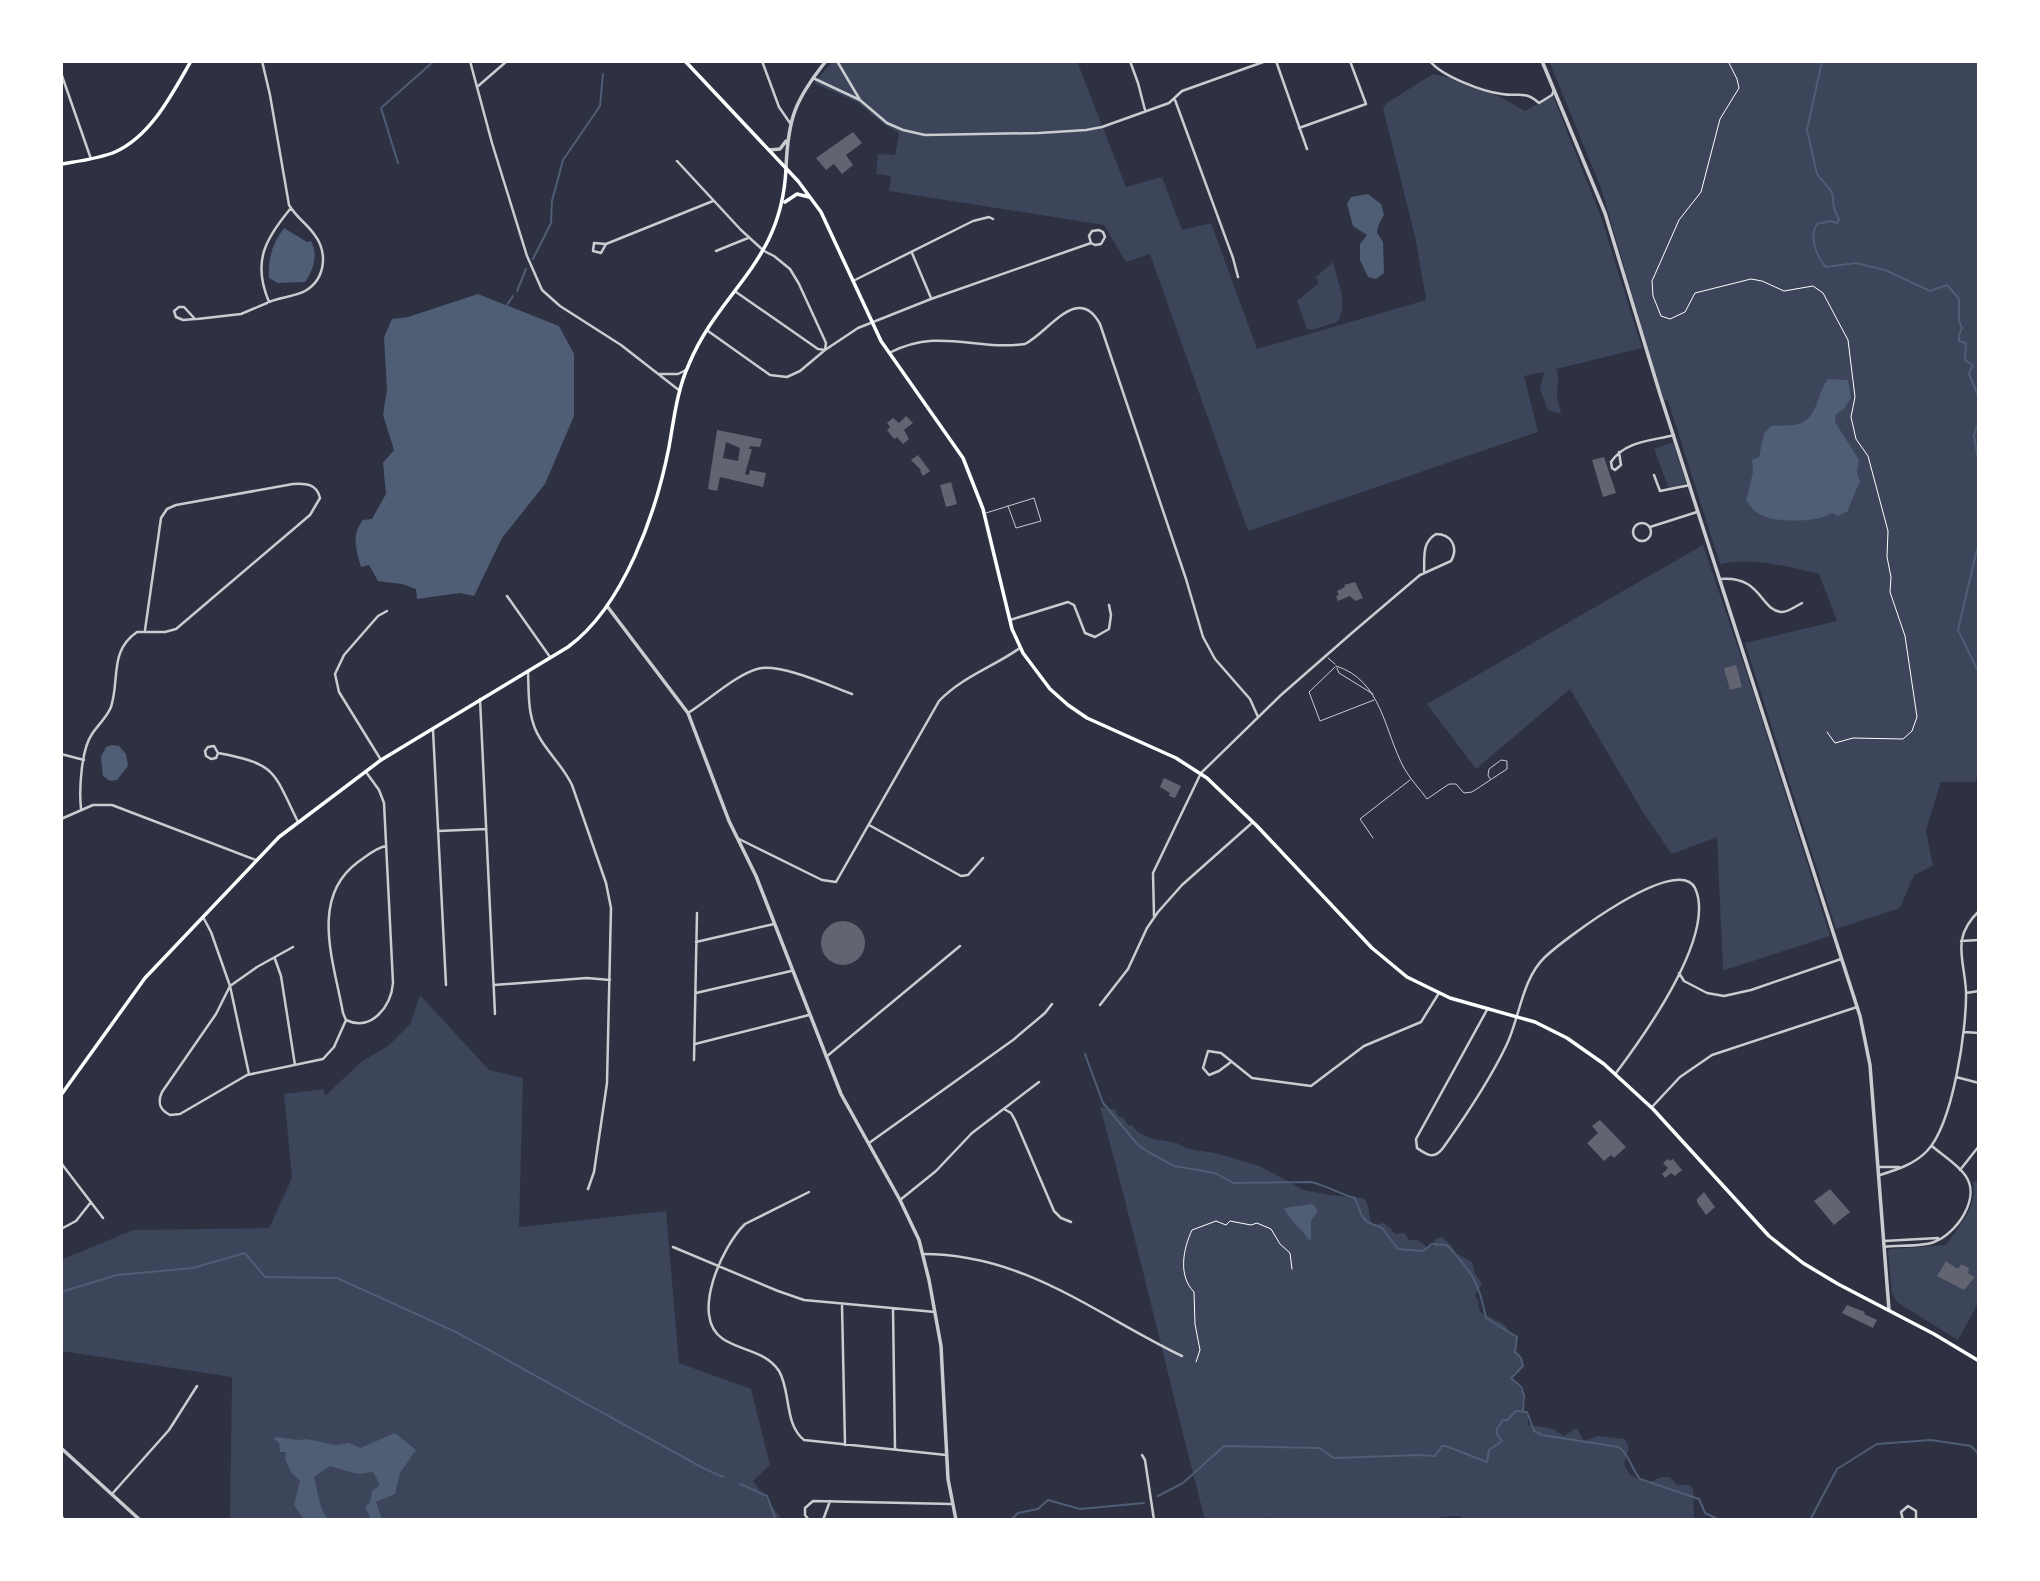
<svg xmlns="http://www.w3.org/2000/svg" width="2040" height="1581" font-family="Raleway,sans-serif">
	<rect width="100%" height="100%" fill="#2d3142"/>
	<path fill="#3c4559" d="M833,61h244l49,126 36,-10 20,53 29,-7 46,126 169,-49 -10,-59 -33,-133 4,-5 46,-29 23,5 46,19 23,13 28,-15 48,121 41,131 -86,21 2,7 -1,20 4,18 -13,-4 -8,-21 4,-17 -20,4 14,56 -290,99 -98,-277 -24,8 -22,-37 -215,-34 2,-15 -15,-2 2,-20 17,1 4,-22 -15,-9 -27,-22 -43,-19z
		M1549,61h430v717l-5,4h-33l-15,48 7,36 -19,9 -14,33 -64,21 -91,-286 92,-22 -18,-47c-34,-8 -65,-17 -99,-10l-52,-163 -4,-2 -8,-23 -55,-188z
		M1333,262c4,20 17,42 4,60l-25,8 -5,-1 -10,-28 21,-17v-4l-3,-2z
		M1673,442l13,41 -17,6 -15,-40z
		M1703,545l51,150 76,241 -105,34 -2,-1 -6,-132 -45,17 -28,-40 -74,-125 -94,80 -49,-65z
		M420,995l69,75 34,8 -4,149 147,-16 13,152 72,26 19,76 -17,16 29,39h-552l2,-143 -171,-26v-91l72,-30 136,-2 23,-50 -8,-84 40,-5 1,7 36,-34 27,-16 22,-22z
		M1100,1107l16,3 2,6 5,1 5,8 5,1 5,6 15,7 24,4 12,6 26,4 45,13 43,24 28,5 32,3c9,9 4,19 10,27l11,-2 12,11 9,-1 4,7h9l9,7h6l2,-8 7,-2 9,8 5,8 16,9 4,13 6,8 -7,13 3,5 2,11 25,13 6,9 6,3 -3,14 8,10 1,6 -10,6 -2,5 12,15 -1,15 6,8v9l23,3 13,8 13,-8 7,13 14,-5 27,3 4,9 -5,16 6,11 17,8 15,-6h8l7,8h12l4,3 1,32h-232l-1,-4 -20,1 -3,3h-169l-2,-3 -11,3h-51c-36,-138 -67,-276 -105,-413z
		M1979,1180v122l-21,38 -61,-38 -5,-9 -4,-42 3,-2 55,-4c13,-19 32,-39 27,-63z"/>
	<path fill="#4f5d75" d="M1368,194l13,10 3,11 -6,11 -1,7 6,9 1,31 -8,6 -8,-2 -8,-17v-16l7,-9 -14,-9 -6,-22 4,-7z
		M284,228l23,14 4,-1c7,13 3,29 -6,41l-27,1 -9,-5c-1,-21 3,-33 15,-50z
		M478,294l81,32 15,28v62l-29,68 -43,54 -28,58 -14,-3 -43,6 -1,-10 -14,-5 -24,-3 -9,-16 -8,2c-5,-17 -10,-32 2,-47l9,-1 14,-25 -3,-31 11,-13 -11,-35 4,-26 -3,-52 8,-18 16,-2z
		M1828,379l20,1 3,18 -7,11 -8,5 -1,8 24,38 -2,12 3,10c-2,3 -12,27 -12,29l-10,5 -6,-3c-13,10 -59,10 -73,1 -5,-3 -9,-9 -13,-13l7,-29 -1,-12 7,-3 5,-24 7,-7c9,-1 20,0 28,-2 20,-7 17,-31 29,-45z
		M112,745l7,1 7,8 2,12 -11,14 -7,1 -7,-5 -2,-19 5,-10z
		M1313,1204l5,7 -7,10v19l-3,-1c-7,-11 -19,-19 -24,-31z
		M395,1433l21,17 -16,23 -5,21 -19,8 6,18h-13l1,-3 -5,-10 5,-5 2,-11 8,-6 -7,-13 -16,2 -27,-8 -16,11c5,18 3,25 14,43h-24l-10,-15 6,-24 -9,-9 -6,-13 1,-7h-6l-1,-9 -5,-4 2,-2 23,3 8,-1 28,6 14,-2 11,5z"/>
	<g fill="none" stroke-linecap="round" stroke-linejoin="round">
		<path stroke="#4f5d75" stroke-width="2" d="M1822,61l-15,69 10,44 15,18 2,16 5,12 -2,3 -6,-2 -14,3c-8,12 -1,33 9,43l30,-4 29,7 45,21 17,-6 12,14v22l3,7 -3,7v6l7,2 -1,17 8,5 -4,9 10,24
			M398,163l-17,-55 53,-47
			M533,259l18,-36 1,-22 11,-41 37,-54 3,-32
			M517,291l9,-22
			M507,305l6,-9
			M1979,421l-5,14 5,30
			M1979,541l-21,89 21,43
			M1085,1054l18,49 35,42 12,8 24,13 41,7 18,10 78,-1c16,4 29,12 44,16l7,18 5,6 15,6 16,21 25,2 9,-7 15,1c26,29 31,34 39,73l31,19 -2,15 6,6 2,8 -12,12 10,9 3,8 -1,16
			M61,1292l56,-17 76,-7 52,-15 20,24 72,1 119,54 247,136 20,9
			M740,1484l27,12 9,24
			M1158,1496l25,-13 41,-37 95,2 15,10 85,-3 16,1 7,-10h4l41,16 2,-12 13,-9 -5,-7v-5l6,-9h4l9,-9 11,1 7,19 8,4 77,12c11,9 12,21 21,32l59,20 6,14 15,7
			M1011,1520l7,-7 20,-4 10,-9 32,9 64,-6
			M1810,1520l27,-51 40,-25 54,-4 40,6 8,8"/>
	</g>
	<path fill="#626471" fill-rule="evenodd" d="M853,132l9,11 -16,12 7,10 -11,9 -8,-10 -8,6 -10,-12z
		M906,416l7,7 -9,7 5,9 -6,5 -6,-7 -3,2 -7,-9 3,-3 -3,-4 6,-5 6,5z
		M717,430l45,9 -2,8 -10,-1 -1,3h3l-7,25 4,1 1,-5 16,3 -3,14 -43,-10 -3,14 -9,-2zM726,442l14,6 -2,13 -15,-3z
		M918,455l12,16 -7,5 -3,-5 1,-1 -10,-10z
		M1604,457l12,36 -13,4 -11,-37z
		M951,482l6,22 -11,3 -6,-22z
		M1355,582l8,16 -8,3 -5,-5 -12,5 -2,-5 3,-1 -2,-4 8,-4 -1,-2z
		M1736,665l6,22 -12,3 -6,-22z
		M1164,778l17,8 -6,12 -6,-2 1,-3 -10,-6z
		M821 943a22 22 0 1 1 44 0a22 22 0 1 1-44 0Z
		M1600,1120l26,27 -12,11 -3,-3 -7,6 -17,-18 11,-10 -6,-7z
		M1668,1159l2,2 3,-2 9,11 -7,6 -4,-3 -6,5 -3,-4 6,-6 -5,-5z
		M1830,1189l20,23 -16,13 -20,-24z
		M1704,1192l11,15 -9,8 -9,-13v-3z
		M1946,1261l10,7h3l2,-4 8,4 -1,5 7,4 -11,13 -27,-14z
		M1847,1305l18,7 -1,2 13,6 -4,8 -31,-15z"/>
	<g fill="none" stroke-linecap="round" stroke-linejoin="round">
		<path stroke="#fff" stroke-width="1" d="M1728,61l9,18 2,9 -19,31 -19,73 -22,28 -27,61 1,15 8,20 9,3 15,-7 10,-19 56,-14 11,2 22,10 29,-5 10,7 25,47 7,57 -4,20 5,22 12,17 20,75 -1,26 4,20 -1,15 15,44 12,81 -5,14 -9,8 -50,-1 -18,5 -8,-11
			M1196,1362l4,-12 -5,-26 -1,-32c-16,-16 -11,-43 -2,-62l24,-9 10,4 4,-4 21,4 6,-2 14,6 9,15 10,9 2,16"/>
		<path stroke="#caccd0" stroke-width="1" d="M986,513l48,-15 7,23 -25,7 -8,-22
			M1328,658l7,6
			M1336,666c46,14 48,65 68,102 6,11 16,21 23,31l22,-15h7l8,9 8,-1 35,-23v-8l-6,-1 -12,9 -1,6 2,4
			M1335,667l-26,25 11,29 54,-21
			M1337,668l2,5 34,21
			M1373,838l-13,-19 50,-39"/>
		<path stroke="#caccd0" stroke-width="2.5" d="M262,61l8,34 19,110c7,12 17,18 25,29 14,18 12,45 -9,57 -11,6 -25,6 -36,11 -17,-40 -4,-63 22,-94
			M470,61l22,82 35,113 15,34 18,16 61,39 59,46
			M762,61l17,46 11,16
			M837,61l23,39
			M1130,61l8,22 7,27
			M1276,61l31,88
			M1430,61c11,15 54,31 72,33 17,3 22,-4 37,9l13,-8 2,-5
			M1277,62l8,-1
			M61,73l30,86
			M813,78l47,22 27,23 16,7 22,5 114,-2 47,-3 16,-3 67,-24 13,-12 84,-30
			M477,87l30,-26
			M1175,100l58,158 5,19
			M1299,128l67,-24 -16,-43
			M677,161l64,69 23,21 10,5 16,13 9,15 27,59 -1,7 -7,-1 -82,-57
			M606,244l-5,9 -8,-2 1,-8 12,1 107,-43
			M716,251l32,-13
			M912,253l19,45
			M853,281l120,-60 16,-4 4,2
			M179,307h5l11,12 -12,1 -7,-3 -2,-6z
			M197,319l44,-5 26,-11
			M708,331l62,44 17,2 13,-6 25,-21 33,-22 73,-29 160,-56 4,2 6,-1 4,-7 -2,-5 -4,-2 -7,1 -3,5 2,7
			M889,353c51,-26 86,-2 136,-9 24,-12 53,-61 75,-20l86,255 17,58 12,22 35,40 8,18
			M659,374h19l8,-4
			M1619,452l2,13 -6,5 -3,-2 -1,-6c14,-21 40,-21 63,-27
			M1654,475l6,16 30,-6
			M1633 532a9 9 0 1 1 18 0a9 9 0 1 1-18 0Z
			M1650,527l47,-15
			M1720,579c42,-4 40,32 62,33 6,0 14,-6 20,-9
			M507,596l43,61
			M1010,620l58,-18 6,3 11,28 10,4 14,-8 2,-14 -2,-10
			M528,671c1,24 -1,48 13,69 10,16 23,28 31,45l34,98 5,25 -4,175 -13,89 -6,17
			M480,699l15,315
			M688,713c21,-13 46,-37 69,-44 21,-7 73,17 95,25
			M433,730l13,255
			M218,753l-2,5 -5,1 -5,-3 -1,-5 3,-4 6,-1 4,7c59,11 55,18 80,69
			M61,754l23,6
			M381,760l-42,-68 -4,-18 9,-19 34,-39 9,-5
			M366,772l13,18 5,13 9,180c-2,24 -22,49 -47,37l-3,-7c-9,-51 -34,-115 15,-151 9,-6 17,-14 28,-16
			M81,809c-2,-19 0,-59 11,-75 6,-9 15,-17 19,-27 9,-28 -2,-56 26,-75h28l11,-3 134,-114 10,-17c-3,-14 -14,-15 -27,-14l-117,21 -9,4 -6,9 -16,112
			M61,819l32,-14h19l144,55
			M869,825l92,51 7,-1 15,-17
			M438,831l48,-2
			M739,839l83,41 14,2 103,-181c23,-24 54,-34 81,-53
			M1154,916l-1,-43 48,-100 80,-78 72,-63 67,-57 31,-14c8,-14 0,-27 -15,-27 -15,9 -11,24 -12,39
			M203,917l8,15 19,54 19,88
			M1961,941l18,-1
			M696,942l78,-18
			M293,947l-36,20 -27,19 -14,28 -54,78c-5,11 -2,18 8,23l10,-1 67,-39 76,-16 11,-12 12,-27
			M275,959l6,17 14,89
			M1679,973l5,8 23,12 17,3 27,-6 90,-31
			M494,985l93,-7 23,2
			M696,993l95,-22
			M1966,993l13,-2
			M1100,1005l28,-36 19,-41 11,-16 24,-27 71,-63
			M1488,1008l-72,131 1,9c10,7 17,12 26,0 22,-31 48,-70 64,-104 13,-28 15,-65 38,-87 18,-17 132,-104 150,-69 22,47 -52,149 -79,185
			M1964,1032l15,1
			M695,1044l114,-29
			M826,1057l134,-111
			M694,1060l3,-147
			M1231,1062l-12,9 -10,4 -6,-7 5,-17 13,2 31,25 59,8 53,-40 57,-24 18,-29
			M1956,1077l23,6
			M1652,1107l28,-30 32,-22 145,-48
			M1004,1109l7,4 4,7 39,91 7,7 10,4
			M869,1143l144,-103 32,-27 7,-9
			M61,1163l42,55
			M1879,1167h20
			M1960,1170l19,-24
			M1880,1175c16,-5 35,-11 47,-24 26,-27 40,-123 39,-160 -2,-34 -15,-53 13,-80
			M809,1192l-64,32c-22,21 -56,93 -22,115 18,12 43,12 56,32 12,20 5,53 25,69l142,15
			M900,1200l36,-29 36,-38 67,-51
			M61,1229l15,-8 15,-19
			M1884,1241l54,-3
			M673,1247l105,44 26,9 131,12
			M1884,1247c13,-2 38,0 50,-5 22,-8 48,-44 31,-67 -8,-11 -23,-20 -33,-29
			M923,1254c102,0 172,60 259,102
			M842,1305l3,140
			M893,1309l2,140
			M1142,1455l3,5 9,60
			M112,1494l57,-64 28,-44
			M809,1520l-4,-5v-7l8,-7 139,3
			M823,1520l7,-19
			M1903,1520l-2,-8 7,-6 8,5v9"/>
		<path stroke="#caccd0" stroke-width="3.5" d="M1542,61l63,152 55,181 200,622 10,49 19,245
			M769,150l11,-1 6,-8
			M786,168c2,-50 9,-68 40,-107
			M607,606l81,107 41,108 27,55 85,218 59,106 19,40 10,40 12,66 7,133 8,41
			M61,1448l79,72"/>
		<path stroke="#fff" stroke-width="3.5" d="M685,61l113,120 23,31 60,129 82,117 20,51 29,120 11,24 27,36 18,16 19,13 89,40 31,20 50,48 115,122 35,29 43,21 85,24 32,16 37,26 49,45 116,127 34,27 35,21 96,50 45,27
			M61,164c18,-3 37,-5 54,-12 36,-16 57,-58 76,-91
			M785,202l12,-8 12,3
			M61,1095l84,-117 134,-141 102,-77 187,-113c56,-41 88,-134 101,-200 5,-28 8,-57 20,-83 32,-76 93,-101 97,-196
			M61,1516l2,4"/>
	</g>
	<rect width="2040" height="1581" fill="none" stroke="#ffffff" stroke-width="126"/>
</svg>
